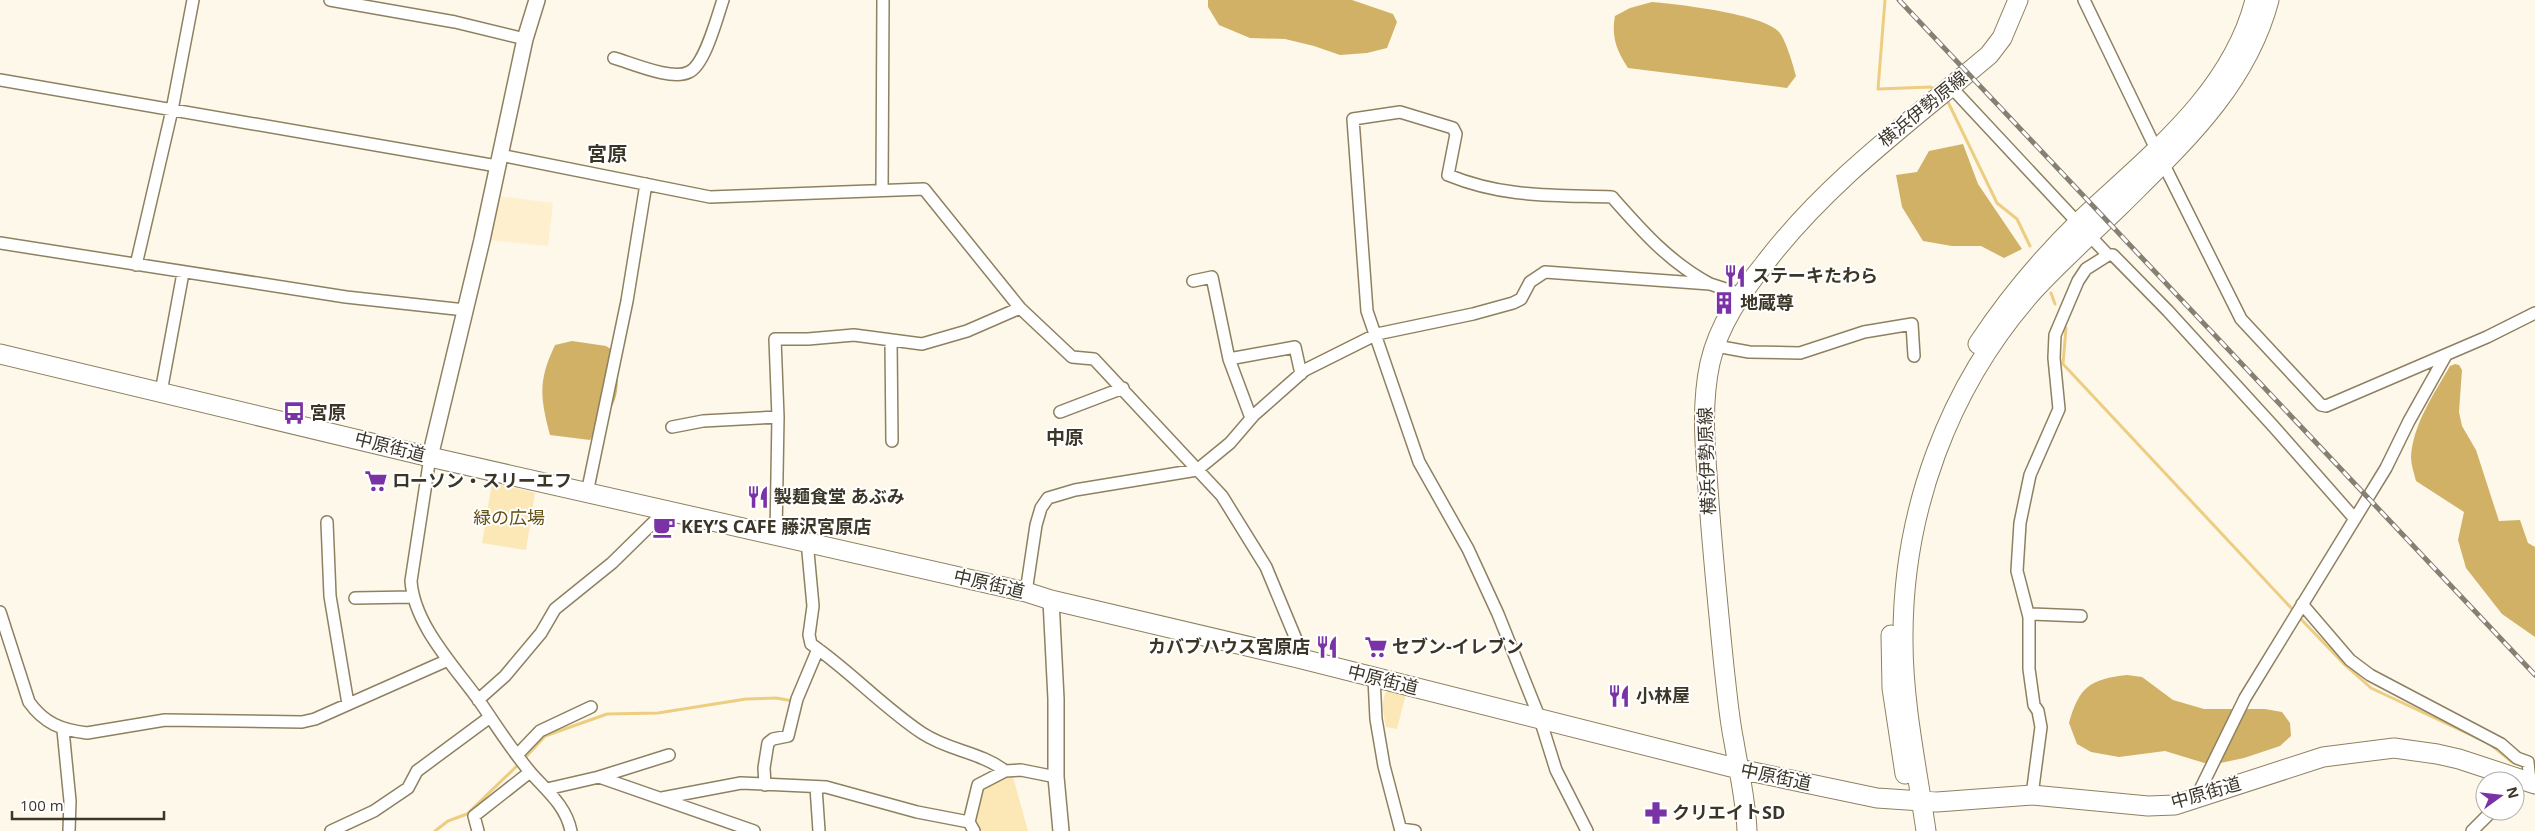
<svg xmlns="http://www.w3.org/2000/svg" width="2535" height="831" font-family="'Open Sans','Noto Sans JP',sans-serif">
	<rect width="100%" height="100%" fill="#fef8ea"/>
	<path fill="#feefce" d="M498,196l55,7 -5,43 -59,-6z"/>
	<path fill="#fce7b6" d="M492,482l43,11 -9,57 -44,-7z
		M1391,690l15,4 -9,35 -11,-2c-2,-12 -6,-24 0,-35z
		M1010,774l3,3 15,54h-50l-5,-14 8,-30z"/>
	<path fill="#d0b166" d="M1208,0h144l41,14 4,8 -10,26 -20,5 -27,2 -26,-9 -29,-7 -35,-1 -31,-13 -11,-18z
		M1652,2c25,2 112,12 127,30 7,8 14,33 17,44l-9,12 -159,-20c-11,-17 -17,-31 -13,-52l15,-8z
		M1963,144l15,40 44,65 -18,9 -23,-12h-29l-29,-5 -21,-34 -6,-32 21,-3 12,-21z
		M572,341l34,5 8,5c9,46 2,52 -24,89l-40,-5c-10,-38 -12,-54 5,-90z
		M2455,364l4,1 3,5 -3,42 3,14 14,24 23,71 21,-1 8,23 7,4v90l-33,-23 -36,-46 -8,-28 6,-28 -48,-31c-2,-8 -5,-16 -5,-24 2,-33 23,-63 39,-91z
		M2127,675l15,2 31,23 31,9h61l17,3 8,11 1,13 -11,10 -36,12 -33,7 -46,-14 -46,6 -28,-5 -14,-8 -8,-21c10,-36 21,-44 58,-48z"/>
	<g fill="none" stroke-linecap="round" stroke-linejoin="round">
		<path stroke="#edcd81" stroke-width="3" d="M1885,0l-7,89 53,-2 4,3
			M1947,100l50,103 20,16 13,27
			M2051,293l4,11
			M2066,328l-3,36 231,247
			M2298,616l46,48 27,24 119,56 22,18 8,3
			M524,759l21,-23 62,-22 51,-1 88,-14 30,-1 17,3
			M435,831l13,-10 19,-7 53,-51"/>
		<defs>
			<path id="minor" d="M330,0l125,22 70,17
				M2084,0l72,149
				M614,58c18,5 58,23 75,14 16,-7 28,-55 34,-72
				M0,80l497,86
				M1951,87l127,136
				M500,155l210,42 214,-8 96,119 52,49 22,2 128,137 44,71 32,77v14
				M2163,163l78,156 80,86 5,1 161,-69 48,-24
				M882,189l1,-189
				M2090,236l18,19h5l55,56 106,116 81,92
				M0,243l346,54 119,13
				M136,265l36,-155 21,-110
				M1193,281l19,-4 17,82 22,59
				M891,341l1,100
				M1716,346l33,6 51,1 64,-21 48,-8 2,32
				M1229,359l66,-12 6,27
				M161,392l22,-119
				M1060,412l63,-24
				M672,427l31,-6 75,-4
				M430,457l-19,124c3,44 44,86 69,121 16,23 32,49 51,71 16,18 35,33 40,58
				M587,493l40,-192 19,-117
				M327,522l3,74 18,108
				M776,534l2,-117 -3,-78h33l46,-4 68,9 45,-13 53,-23
				M807,541l6,65 -4,29 2,9c39,27 72,63 111,89 27,18 59,19 83,38l16,-1 35,7
				M1026,592l10,-67 5,-17 7,-10 27,-8 122,-20 33,-27 24,-28 51,-45 72,-36 96,-20 40,-11 8,-4 9,-17 15,-10 165,12 31,10
				M355,598l57,-1
				M2302,604l48,56 20,15 131,69 16,14 11,4 2,21
				M0,612l29,90c15,21 32,28 58,31l78,-13 137,2 13,-3 133,-59
				M2029,614l52,2
				M1374,678l2,41 8,47 17,65
				M478,700l27,-24 36,-43 14,-24 57,-46 54,-53
				M63,730l7,71 -1,30
				M518,754l22,-23 51,-24
				M599,777l70,-22
				M765,785l-1,-17 4,-25 5,-4 15,-3 9,-37 21,-50
				M816,787l3,44
				M547,789l52,-12 155,54
				M2032,795l9,-68 -3,-16 -4,-6 -5,-36v-52l-12,-46 3,-48 10,-48 29,-66 -5,-51 1,-23 23,-54 8,-12 22,-14
				M662,798l79,-15 85,4 91,25 52,10
				M2195,800l50,-102 141,-230 23,-47 37,-66
				M1401,829l14,2
				M331,831l43,-20 34,-23 9,-17 73,-54
				M478,831l-4,-15 56,-44
				M974,831l-5,-9 9,-37 27,-14
				M1587,831l-31,-61 -16,-51 -42,-105 -30,-65 -49,-87 -52,-151 -14,-192 47,-7 53,16 3,6 -8,41c56,23 105,20 164,22 30,34 57,65 98,87
				M2472,831l20,-20"/>
			<path id="tertiary" d="M430,457l52,-217 43,-201 12,-39
				M1051,600l5,99v78l5,54"/>
			<path id="primary" d="M1978,344c29,-44 64,-86 102,-123 67,-64 151,-126 175,-221
				M0,354l430,103 596,135 25,8 247,58 441,111 138,29 60,4 95,-7 116,11 27,-1 148,-48 71,-9 43,6 22,5 76,25
				M1891,635l1,53 13,86
				M1747,831c-1,-30 -8,-59 -13,-89 -5,-24 -7,-50 -10,-75 -6,-60 -12,-119 -16,-179 -3,-42 -7,-83 2,-125 9,-39 31,-70 56,-101 63,-82 145,-141 223,-207l13,-17 16,-38
				M1926,831c-9,-63 -23,-127 -23,-190 -1,-128 45,-255 131,-351 27,-29 57,-56 86,-84 61,-61 126,-119 149,-206"/>
		</defs>
		<use href="#minor" stroke="#8e8161" stroke-width="14"/>
		<use href="#tertiary" stroke="#8e8161" stroke-width="18"/>
		<use href="#primary" stroke="#8e8161" stroke-width="21"/>
		<use href="#minor" stroke="#fff" stroke-width="11"/>
		<use href="#tertiary" stroke="#fff" stroke-width="15"/>
		<use href="#primary" stroke="#fff" stroke-width="19"/>
		<defs>
			<path id="rail" d="M1899,0l636,675"/>
		</defs>
		<use href="#rail" stroke="#868073" stroke-width="5"/>
		<use href="#rail" stroke="#fff" stroke-width="3" stroke-dasharray="9" stroke-linecap="butt"/>
	</g>
	<defs>
		<symbol id="restaurant-bare" viewBox="-9 -9 18 18"><path d="M-5-6h1v4h1v-4h1v4h1v-4h1v5L-1.5 .5V6h-2V.5L-5-1ZM5-6V6H3V1.5H1.5Q1.5-4 5-6Z" fill="#7a33a6" stroke="#fff" stroke-width="2.5" paint-order="stroke"/></symbol>
		<symbol id="building-bare" viewBox="-9 -9 18 18"><path d="M-4-6H4V6H1V3H-1V6H-4ZM-2.5-4.3h1.7v1.8h-1.7ZM.8-4.3h1.7v1.8H.8ZM-2.5-1h1.7V.8h-1.7ZM.8-1h1.7V.8H.8Z" fill="#7a33a6" stroke="#fff" stroke-width="2.5" paint-order="stroke"/></symbol>
		<symbol id="bus-bare" viewBox="-9 -9 18 18"><path d="M-5-6H5V4H4V6H2V4H-2V6H-4V4H-5ZM-3.5-4V0h7V-4ZM-3.5 1.2v1.5H-2V1.2ZM2 1.2v1.5H3.5V1.2Z" fill="#7a33a6" stroke="#fff" stroke-width="2.5" paint-order="stroke"/></symbol>
		<symbol id="supermarket-bare" viewBox="-9 -9 18 18"><path d="M-6-5.5h2.5l.6 2H6L4.5 2H-2.5L-4.4-4H-6ZM-1.5 3.2a1.3 1.3 0 1 0 .1 0ZM3 3.2a1.3 1.3 0 1 0 .1 0Z" fill="#7a33a6" stroke="#fff" stroke-width="2.5" paint-order="stroke"/></symbol>
		<symbol id="cafe-bare" viewBox="-9 -9 18 18"><path d="M-5.5-4.5H6V0H3Q3 3.5 0 3.5H-2.5Q-5.5 3.5-5.5 0ZM3-3.2v2h1.7v-2ZM-6 4.5H4V6H-6Z" fill="#7a33a6" stroke="#fff" stroke-width="2.5" paint-order="stroke"/></symbol>
		<symbol id="pharmacy-bare" viewBox="-9 -9 18 18"><path d="M-2-6h4v4h4v4h-4v4h-4v-4h-4v-4h4Z" fill="#7a33a6" stroke="#fff" stroke-width="2.5" paint-order="stroke"/></symbol>
	</defs>
	<g fill-rule="evenodd">
		<use href="#restaurant-bare" x="1719" y="260" width="32" height="32"/>
		<use href="#building-bare" x="1708" y="287" width="32" height="32"/>
		<use href="#bus-bare" x="278" y="397" width="32" height="32"/>
		<use href="#supermarket-bare" x="360" y="465" width="32" height="32"/>
		<use href="#restaurant-bare" x="742" y="481" width="32" height="32"/>
		<use href="#cafe-bare" x="648" y="511" width="32" height="32"/>
		<use href="#restaurant-bare" x="1311" y="631" width="32" height="32"/>
		<use href="#supermarket-bare" x="1360" y="631" width="32" height="32"/>
		<use href="#restaurant-bare" x="1603" y="680" width="32" height="32"/>
		<use href="#pharmacy-bare" x="1640" y="797" width="32" height="32"/>
	</g>
	<g text-anchor="middle" stroke-width="4" stroke-linejoin="round" paint-order="stroke">
		<g font-size="18" fill="#3c3629" stroke="#fff">
			<text transform="translate(1923 109) rotate(-39)" y="6">横浜伊勢原線</text>
			<text transform="translate(390 447) rotate(14)" y="6">中原街道</text>
			<text transform="translate(1707 461) rotate(-92)" y="6">横浜伊勢原線</text>
			<text transform="translate(989 584) rotate(13)" y="6">中原街道</text>
			<text transform="translate(1383 680) rotate(14)" y="6">中原街道</text>
			<text transform="translate(1776 777) rotate(12)" y="6">中原街道</text>
			<text transform="translate(2206 793) rotate(-16)" y="6">中原街道</text>
		</g>
		<g font-size="18" font-weight="bold" fill="#3c3629" stroke="#fff" text-anchor="start">
			<text x="1752" y="282">ステーキたわら</text>
			<text x="1740" y="309">地蔵尊</text>
			<text x="310" y="419">宮原</text>
			<text x="392" y="487">ローソン・スリーエフ</text>
			<text x="774" y="503">製麺食堂 あぶみ</text>
			<text x="681" y="533">KEY’S CAFE 藤沢宮原店</text>
			<text x="1310" y="653" text-anchor="end">カバブハウス宮原店</text>
			<text x="1392" y="653">セブン-イレブン</text>
			<text x="1636" y="702">小林屋</text>
			<text x="1672" y="819">クリエイトSD</text>
		</g>
		<g font-size="18" fill="#634e13" stroke="#fff">
			<text x="509" y="524">緑の広場</text>
		</g>
		<g font-size="19" font-weight="bold" fill="#3c3629" stroke="#fff">
			<text x="1065" y="444">中原</text>
		</g>
		<g font-size="20" font-weight="bold" fill="#3c3629" stroke="#fff">
			<text x="607" y="161">宮原</text>
		</g>
	</g>
	<g transform="translate(2500 796) rotate(75)"><circle r="24" fill="#ffffff" stroke="#b1afa9"/>
	<path d="M0-4L9 19L0 12L-9 19Z" fill="#7a33a6"/>
	<text y="-8" font-size="14" font-weight="bold" text-anchor="middle" fill="#3c3629">N</text>
	</g>
	<path d="M12 811v8h152v-8" fill="none" stroke="#3c3629" stroke-width="2.5"/>
	<text x="20" y="811" font-size="15" fill="#3c3629" stroke="#ffffff" stroke-width="4" paint-order="stroke">100 m</text>
</svg>
